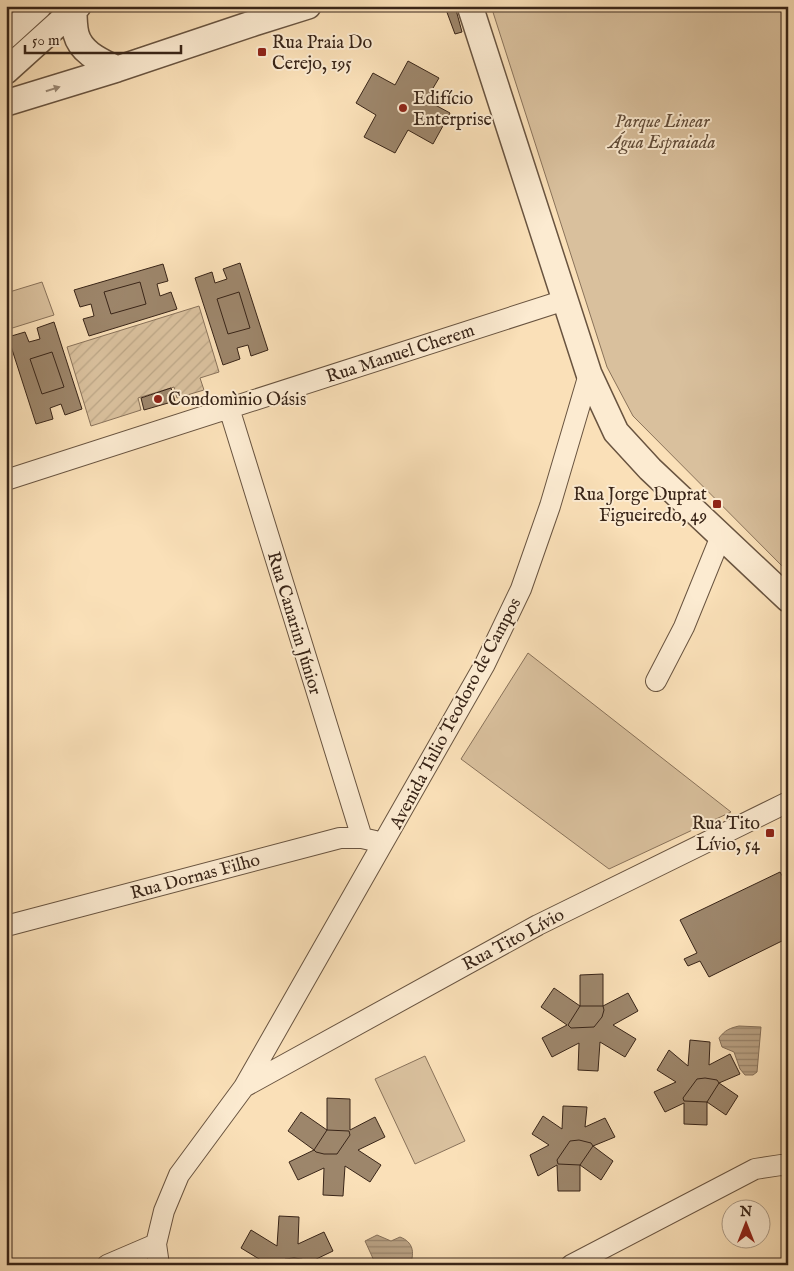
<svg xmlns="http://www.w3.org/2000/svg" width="794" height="1271" font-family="'IM FELL English',serif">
	<defs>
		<pattern id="garden-furrows" width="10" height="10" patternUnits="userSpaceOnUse" patternTransform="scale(1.25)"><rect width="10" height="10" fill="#d9c09d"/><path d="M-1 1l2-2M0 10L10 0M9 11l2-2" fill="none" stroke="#bba586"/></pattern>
		<pattern id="water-rules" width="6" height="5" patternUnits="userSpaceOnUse" patternTransform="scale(1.25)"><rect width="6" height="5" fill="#b8a082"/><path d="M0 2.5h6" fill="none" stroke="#978269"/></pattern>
	</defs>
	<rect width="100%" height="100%" fill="#fae0b8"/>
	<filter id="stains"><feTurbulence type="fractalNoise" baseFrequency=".004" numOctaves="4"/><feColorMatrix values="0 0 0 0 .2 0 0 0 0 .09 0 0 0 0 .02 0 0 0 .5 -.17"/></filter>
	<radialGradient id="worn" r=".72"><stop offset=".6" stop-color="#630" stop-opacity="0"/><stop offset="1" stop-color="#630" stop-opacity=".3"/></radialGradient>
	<path fill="#d9c09d" stroke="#89725a" d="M491,6h297v566l-155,-156 -26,-49z
		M42,282l12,33 -48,15v-37z
		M528,653l203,159 -122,57 -148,-110z
		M425,1056l40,85 -50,23 -40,-85z"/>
	<path fill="url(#garden-furrows)" stroke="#89725a" d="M199,306l20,66 -19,6 4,12 -27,8 -3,-11 -36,11 3,12 -50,16 -24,-79z"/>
	<path fill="url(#water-rules)" stroke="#856f58" d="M739,1026l22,1 -4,45 -4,3h-8l-5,-6 -6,-17 -12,-5 -3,-9c6,-8 11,-10 20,-12z
		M377,1235l14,6 9,-4c13,5 15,15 10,28h-34l-11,-24z"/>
	<path fill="#9d866b" stroke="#392518" d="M429,6h26l7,26 -7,2 -10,-27 -15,4z
		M408,61l31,17 -13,22 24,13 -17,31 -25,-14 -13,23 -31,-16 12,-22 -20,-12 17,-30 22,12z
		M240,263l28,87 -17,6 -3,-11 -11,3 3,11 -17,6 -28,-87 17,-6 3,11 12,-4 -4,-10z
		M163,264l5,17 -11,3 3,12 11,-4 6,17 -88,27 -6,-17 11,-3 -3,-12 -11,3 -6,-17z
		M140,282l6,22 -35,10 -7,-22z
		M239,292l11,36 -22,6 -11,-35z
		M54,322l28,87 -17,6 -4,-11 -11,4 3,11 -17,5 -28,-87 17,-5 4,10 11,-3 -3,-11z
		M52,352l12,35 -22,7 -12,-35z
		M171,388l4,13 -31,9 -3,-12z
		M6,425l5,17 -5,2z
		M780,872l8,14v52l-79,39 -9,-16 -12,5 -4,-7 13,-6 -17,-33z
		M603,974v32l25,-13 10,18 -25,14 23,14 -11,18 -25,-15 -2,29 -20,-1 1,-27 -27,14 -10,-19 25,-13 -26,-18 13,-19 26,18v-31z
		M580,1006h23l1,4 -2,7 -8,10 -23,1 -3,-3z
		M690,1040l20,2 -1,23 21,-11 10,20 -21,9 19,13 -12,19 -19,-13v23l-23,-1v-21l-19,9 -11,-20 22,-10 -19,-12 12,-20 19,16z
		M705,1078l12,2 2,3 -12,19 -23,-1 -1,-3 14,-19z
		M327,1098l23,1v31l25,-13 10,20 -27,13 23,15 -11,17 -25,-16 -2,30 -20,-1 1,-27 -26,12 -9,-18 25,-12 -26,-19 13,-19 26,18z
		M563,1106l24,1 -2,20 20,-9 10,19 -22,9 20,15 -12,19 -21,-15v26h-22l-1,-26 -19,11 -8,-21 19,-10 -17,-11 11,-18 19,13z
		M327,1130l22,1 1,4 -13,19h-13l-8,-2 -2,-2z
		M579,1140l12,3 2,3 -13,19 -22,-1 -1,-4 13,-19z
		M279,1216l20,1 -1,27 26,-12 9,19 -25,12 3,2h-52l5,-3 -23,-14 10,-18 26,16z
		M294,1258l8,1 6,4 -1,2h-26l4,-6z"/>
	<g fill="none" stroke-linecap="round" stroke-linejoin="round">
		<defs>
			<path id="minor" d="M229,408l133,430
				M6,480l559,-180
				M656,681l28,-54 37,-91
				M6,926l334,-88h22l13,3
				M244,1087l294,-162 250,-123
				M107,1265l49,-21
				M159,1265l-3,-21 8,-33 15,-36 65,-88 241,-423 36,-75 29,-83 39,-132
				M571,1265l184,-96 26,-4 7,1"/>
			<path id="tertiary" d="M470,6l119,368 27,58 34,37 138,130
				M74,10c0,8 0,16 2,24 5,19 25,27 41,35
				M6,36l33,-30
				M6,71l72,-65
				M6,103l111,-34 137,-46 54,-17"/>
		</defs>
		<use href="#minor" stroke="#695440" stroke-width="22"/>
		<use href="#tertiary" stroke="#695440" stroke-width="28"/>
		<use href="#minor" stroke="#fcebd1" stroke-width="20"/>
		<use href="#tertiary" stroke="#fcebd1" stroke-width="25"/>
	</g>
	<defs><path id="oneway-solid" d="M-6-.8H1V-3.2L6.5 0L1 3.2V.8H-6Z" transform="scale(1.25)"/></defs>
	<use fill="#9a8874" href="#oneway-solid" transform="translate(53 89) rotate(-17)"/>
	<g fill="#8f2418" stroke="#fcebd1" stroke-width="2">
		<rect x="257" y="47" width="10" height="10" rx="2.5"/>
		<circle cx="403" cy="108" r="5"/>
		<circle cx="158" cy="399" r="5"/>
		<rect x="712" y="499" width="10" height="10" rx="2.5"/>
		<rect x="765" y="828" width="10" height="10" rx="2.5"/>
	</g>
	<g text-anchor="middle" stroke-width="4" stroke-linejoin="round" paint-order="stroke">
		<g font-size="18" fill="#392518" stroke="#fcebd1" text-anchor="start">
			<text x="272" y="48">Rua Praia Do<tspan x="272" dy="21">Cerejo, 195</tspan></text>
			<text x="413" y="104">Edifício<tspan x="413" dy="21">Enterprise</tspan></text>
			<text x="168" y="405">Condomìnio Oásis</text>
			<text x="707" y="500" text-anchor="end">Rua Jorge Duprat<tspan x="707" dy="21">Figueiredo, 49</tspan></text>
			<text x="760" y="829" text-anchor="end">Rua Tito<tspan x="760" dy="21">Lívio, 54</tspan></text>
		</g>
		<g font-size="18" font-style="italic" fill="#614c39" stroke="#fcebd1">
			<text x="662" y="127">Parque Linear<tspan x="662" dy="21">Água Espraiada</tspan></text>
		</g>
		<g font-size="18" fill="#392518" stroke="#fcebd1">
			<text transform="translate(400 353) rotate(-18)" y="6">Rua Manuel Cherem</text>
			<text transform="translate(295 623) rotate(73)" y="6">Rua Canarim Júnior</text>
			<text transform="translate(455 713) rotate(-62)" y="6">Avenida Tulio Teodoro de Campos</text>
			<text transform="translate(195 876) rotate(-15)" y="6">Rua Dornas Filho</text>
			<text transform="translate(513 939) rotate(-28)" y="6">Rua Tito Lívio</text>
		</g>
	</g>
	<rect width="794" height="1271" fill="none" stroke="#fae0b8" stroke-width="25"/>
	<rect x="8" y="8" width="779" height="1256" fill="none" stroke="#392518" stroke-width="2.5"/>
	<rect x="12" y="12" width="769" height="1246" fill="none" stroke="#392518"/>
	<g transform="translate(746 1224)"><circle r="24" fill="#fcebd1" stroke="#ae9c87"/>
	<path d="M0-4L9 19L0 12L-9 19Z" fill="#8f2418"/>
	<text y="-8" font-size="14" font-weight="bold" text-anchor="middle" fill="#392518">N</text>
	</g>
	<path d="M25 45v8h156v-8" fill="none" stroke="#392518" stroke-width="2.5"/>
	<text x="32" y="45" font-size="15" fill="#392518" stroke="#fcebd1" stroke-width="4" paint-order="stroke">50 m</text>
	<rect width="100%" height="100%" filter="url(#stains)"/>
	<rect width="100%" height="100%" fill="url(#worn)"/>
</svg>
